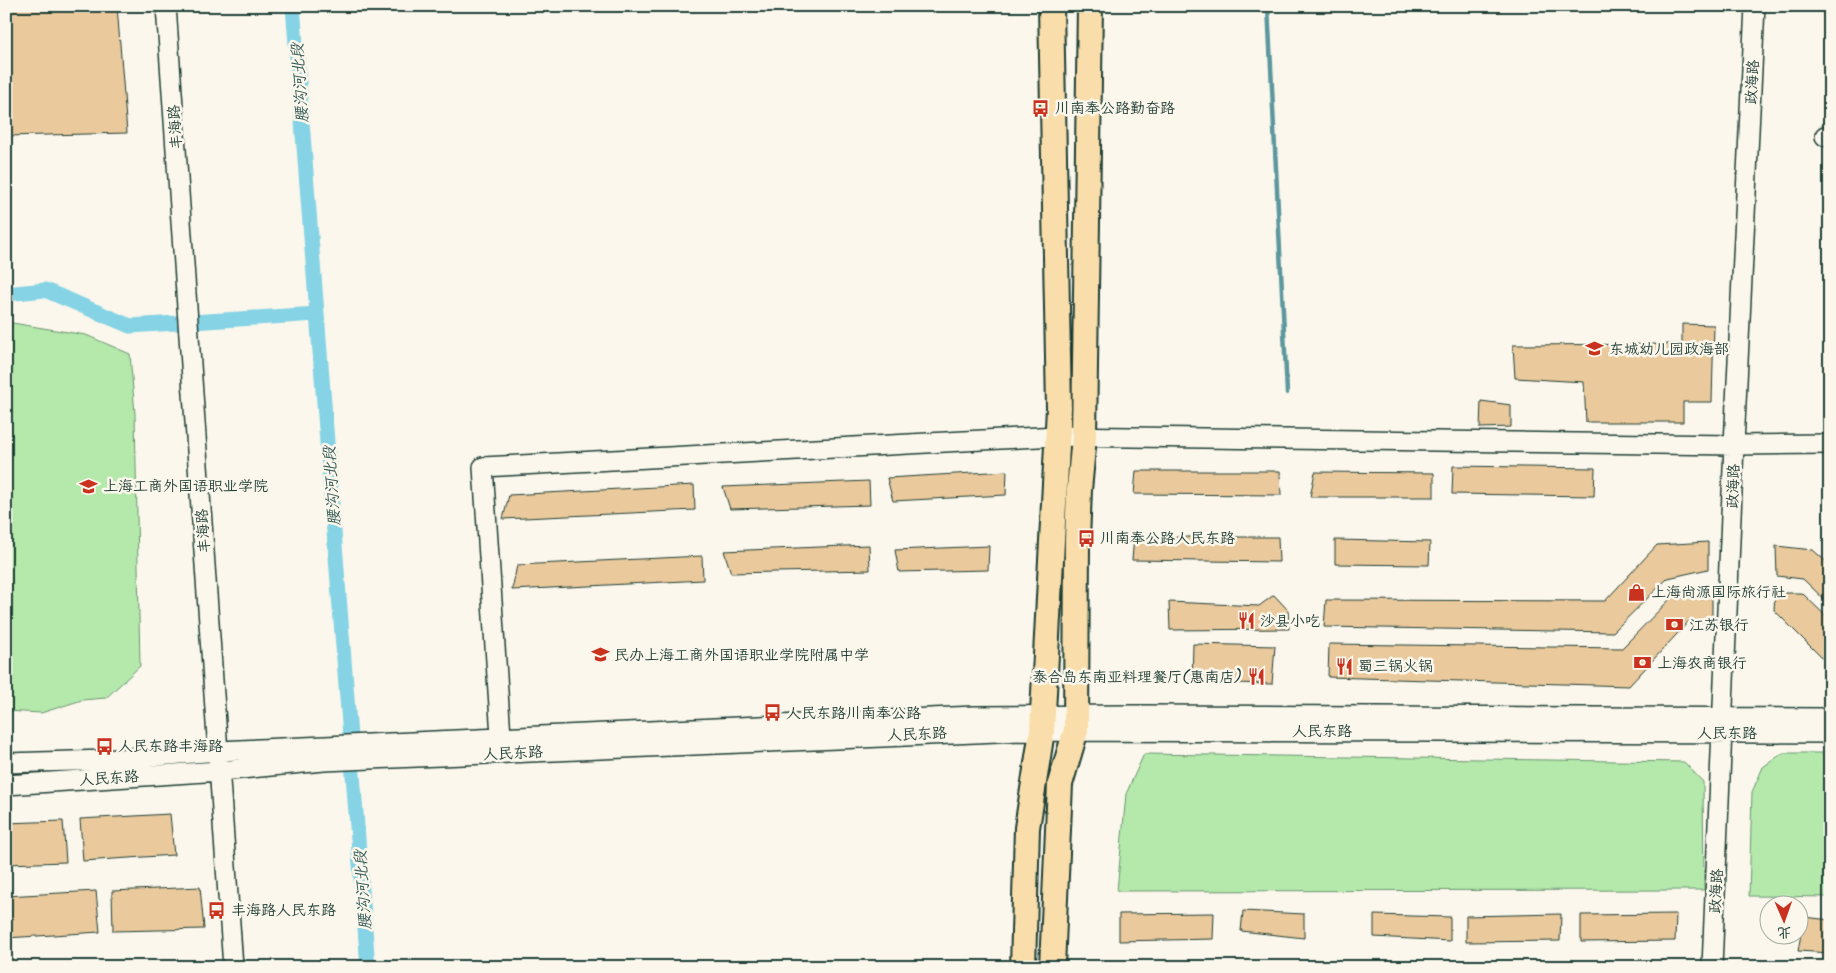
<svg xmlns="http://www.w3.org/2000/svg" width="1836" height="973" font-family="Kalam,'LXGW WenKai TC',sans-serif">
	<rect width="100%" height="100%" fill="#fbf7ec"/>
	<filter id="ink" filterUnits="userSpaceOnUse"><feTurbulence type="fractalNoise" baseFrequency=".02" numOctaves="2"/><feDisplacementMap in="SourceGraphic" scale="10" xChannelSelector="R" yChannelSelector="G"/><feConvolveMatrix kernelMatrix="1 2 1 2 8 2 1 2 1" color-interpolation-filters="sRGB"/></filter>
	<g filter="url(#ink)">
		<path fill="#b4e9ab" stroke="#6a9370" d="M6,322l80,13 44,19 5,60 5,252 -34,32 -24,2 -41,13 -35,-2z
			M1783,753h47v144l-81,-1 3,-104 11,-25z
			M1144,754l540,8 19,20 1,108 -587,1 9,-97z"/>
		<g fill="none" stroke-linecap="round" stroke-linejoin="round">
			<path stroke="#5c979e" stroke-width="4.5" d="M1268,6l19,387"/>
			<path stroke="#85d3e4" stroke-width="15" d="M293,6l75,961
				M6,294l39,-4 85,36 187,-12"/>
		</g>
		<path fill="#eac99c" stroke="#1f3d34" d="M6,6h111l10,127 -121,3z
			M1682,324l32,1 -2,77h-29v20h-97l-2,-40 -69,-4 -2,-33 169,-1z
			M1481,401l30,4v22l-31,1z
			M1453,466l142,2 -1,28 -142,-2z
			M1007,471l-1,24 -113,6 -6,-23z
			M1136,471h144l1,24 -147,-1z
			M1315,472l119,1v24h-124z
			M869,481l1,24 -140,4 -7,-22z
			M694,485l1,25 -192,9 6,-24z
			M1134,537h144l1,25 -147,-2z
			M1335,540l95,2 -1,23 -94,-1z
			M1708,542v27l-40,9 -55,54 -289,-5 2,-27 279,1 52,-56z
			M869,545l1,25 -139,3 -7,-22z
			M989,546l-1,24 -89,2 -4,-22z
			M1776,546l37,4 17,15v40l-27,-26 -26,-3z
			M702,556l1,24 -191,10 5,-25z
			M1775,593h27l28,27v46l-56,-56z
			M1675,594l37,1v27l-23,-1 -60,65 -301,-9 1,-33 293,4z
			M1274,595l14,15 1,19 -119,1 -1,-28 90,4z
			M1193,644l82,2 -3,38 -80,-2z
			M170,814l4,41 -91,6 -3,-42z
			M63,821l3,41 -60,2v-41z
			M200,887l4,42 -91,2 -1,-40z
			M96,891l4,41 -94,6v-42z
			M1243,911l61,3v24l-63,-7z
			M1214,913l-1,26 -94,2v-27z
			M1561,914l-1,27 -94,1v-26z
			M1676,914l-1,27 -94,1v-27z
			M1374,915l76,2v24l-76,-4z
			M1804,917l26,3v33l-32,-2z
			M196,964v3h-62z"/>
		<g fill="none" stroke-linecap="round" stroke-linejoin="round">
			<defs>
				<path id="minor" d="M166,6l67,961
					M1825,136h5
					M502,751l-19,-284 574,-31 677,9 96,-1
					M6,763l99,-3 113,-9 756,-35 162,-1 694,3
					M6,785l214,-14 104,-10 697,-30 809,2
					M1712,967l22,-522 21,-439"/>
				<path id="major" d="M1023,967l4,-139 15,-97 17,-323 -8,-402
					M1052,967l8,-183 16,-54 1,-190 2,-50 5,-53 6,-431"/>
			</defs>
			<use href="#minor" stroke="#1f3d34" stroke-width="22"/>
			<use href="#major" stroke="#1f3d34" stroke-width="28"/>
			<use href="#minor" stroke="#fbf7ec" stroke-width="19"/>
			<use href="#major" stroke="#f9deab" stroke-width="24"/>
		</g>
	</g>
	<defs>
		<symbol id="bus-bare" viewBox="-9 -9 18 18"><path d="M-5-6H5V4H4V6H2V4H-2V6H-4V4H-5ZM-3.5-4V0h7V-4ZM-3.5 1.2v1.5H-2V1.2ZM2 1.2v1.5H3.5V1.2Z" fill="#c8321e" stroke="#fbf7ec" stroke-width="2.5" paint-order="stroke"/></symbol>
		<symbol id="school-bare" viewBox="-9 -9 18 18"><path d="M0-5L7-2L0 1L-7-2ZM-4 1L0 2.5L4 1V4Q0 6-4 4Z" fill="#c8321e" stroke="#fbf7ec" stroke-width="2.5" paint-order="stroke"/></symbol>
		<symbol id="university-bare" viewBox="-9 -9 18 18"><path d="M0-5L7-2L0 1L-7-2ZM-4 1L0 2.5L4 1V4Q0 6-4 4Z" fill="#c8321e" stroke="#fbf7ec" stroke-width="2.5" paint-order="stroke"/></symbol>
		<symbol id="shop-bare" viewBox="-9 -9 18 18"><path d="M-5-2.5h2.3a2.7 3.5 0 0 1 5.4 0H5L5.5 6h-11ZM-1.5-2.5h3a1.5 2.3 0 0 0-3 0Z" fill="#c8321e" stroke="#fbf7ec" stroke-width="2.5" paint-order="stroke"/></symbol>
		<symbol id="restaurant-bare" viewBox="-9 -9 18 18"><path d="M-5-6h1v4h1v-4h1v4h1v-4h1v5L-1.5 .5V6h-2V.5L-5-1ZM5-6V6H3V1.5H1.5Q1.5-4 5-6Z" fill="#c8321e" stroke="#fbf7ec" stroke-width="2.5" paint-order="stroke"/></symbol>
		<symbol id="bank-bare" viewBox="-9 -9 18 18"><path d="M-6-4H6V4H-6ZM0-2.3a2.3 2.3 0 1 0 0 4.6a2.3 2.3 0 1 0 0-4.6Z" fill="#c8321e" stroke="#fbf7ec" stroke-width="2.5" paint-order="stroke"/></symbol>
	</defs>
	<g fill-rule="evenodd">
		<use href="#bus-bare" x="1028" y="96" width="25" height="25"/>
		<use href="#school-bare" x="1582" y="336" width="25" height="25"/>
		<use href="#university-bare" x="76" y="474" width="25" height="25"/>
		<use href="#bus-bare" x="1074" y="526" width="25" height="25"/>
		<use href="#shop-bare" x="1624" y="580" width="25" height="25"/>
		<use href="#restaurant-bare" x="1234" y="608" width="25" height="25"/>
		<use href="#bank-bare" x="1662" y="612" width="25" height="25"/>
		<use href="#school-bare" x="588" y="642" width="25" height="25"/>
		<use href="#bank-bare" x="1630" y="650" width="25" height="25"/>
		<use href="#restaurant-bare" x="1332" y="654" width="25" height="25"/>
		<use href="#restaurant-bare" x="1244" y="664" width="25" height="25"/>
		<use href="#bus-bare" x="760" y="700" width="25" height="25"/>
		<use href="#bus-bare" x="92" y="734" width="25" height="25"/>
		<use href="#bus-bare" x="204" y="898" width="25" height="25"/>
	</g>
	<g text-anchor="middle" stroke-width="5" stroke-linejoin="round" paint-order="stroke">
		<g font-size="15" fill="#1f3d34" stroke="#fbf7ec">
			<text transform="translate(1752 82) rotate(-87)" y="5">政海路</text>
			<text transform="translate(175 127) rotate(-94)" y="5">丰海路</text>
			<text transform="translate(1733 486) rotate(-88)" y="5">政海路</text>
			<text transform="translate(203 531) rotate(-94)" y="5">丰海路</text>
			<text x="1322" y="736">人民东路</text>
			<text x="1727" y="738">人民东路</text>
			<text transform="translate(917 734) rotate(-3)" y="5">人民东路</text>
			<text transform="translate(513 753) rotate(-3)" y="5">人民东路</text>
			<text transform="translate(109 778) rotate(-4)" y="5">人民东路</text>
			<text transform="translate(1716 891) rotate(-87)" y="5">政海路</text>
		</g>
		<g font-size="15" fill="#1f3d34" stroke="#fbf7ec" text-anchor="start">
			<text x="1055" y="113">川南奉公路勤奋路</text>
			<text x="1609" y="354">东城幼儿园政海部</text>
			<text x="103" y="491">上海工商外国语职业学院</text>
			<text x="1100" y="543">川南奉公路人民东路</text>
			<text x="1651" y="597">上海尚源国际旅行社</text>
			<text x="1260" y="626">沙县小吃</text>
			<text x="1689" y="630">江苏银行</text>
			<text x="614" y="660">民办上海工商外国语职业学院附属中学</text>
			<text x="1657" y="668">上海农商银行</text>
			<text x="1358" y="671">蜀三锅火锅</text>
			<text x="1242" y="682" text-anchor="end">泰合岛东南亚料理餐厅(惠南店)</text>
			<text x="786" y="718">人民东路川南奉公路</text>
			<text x="118" y="751">人民东路丰海路</text>
			<text x="231" y="915">丰海路人民东路</text>
		</g>
		<g font-size="16" font-style="italic" fill="#335b57" stroke="#fbf7ec">
			<text transform="translate(299 83) rotate(-94)" y="6">腰沟河北段</text>
			<text transform="translate(331 486) rotate(-94)" y="6">腰沟河北段</text>
			<text transform="translate(362 890) rotate(-94)" y="6">腰沟河北段</text>
		</g>
	</g>
	<rect width="1836" height="973" fill="none" stroke="#fbf7ec" stroke-width="25"/>
	<rect x="12" y="12" width="1811" height="948" fill="none" stroke="#1f3d34" stroke-width="2" filter="url(#ink)"/>
	<g transform="translate(1784 920) rotate(178)"><circle r="24" fill="#fbf7ec" stroke="#a3ada2"/>
	<path d="M0-4L9 19L0 12L-9 19Z" fill="#c8321e"/>
	<text y="-8" font-size="14" font-weight="bold" text-anchor="middle" fill="#1f3d34">北</text>
	</g>
</svg>
